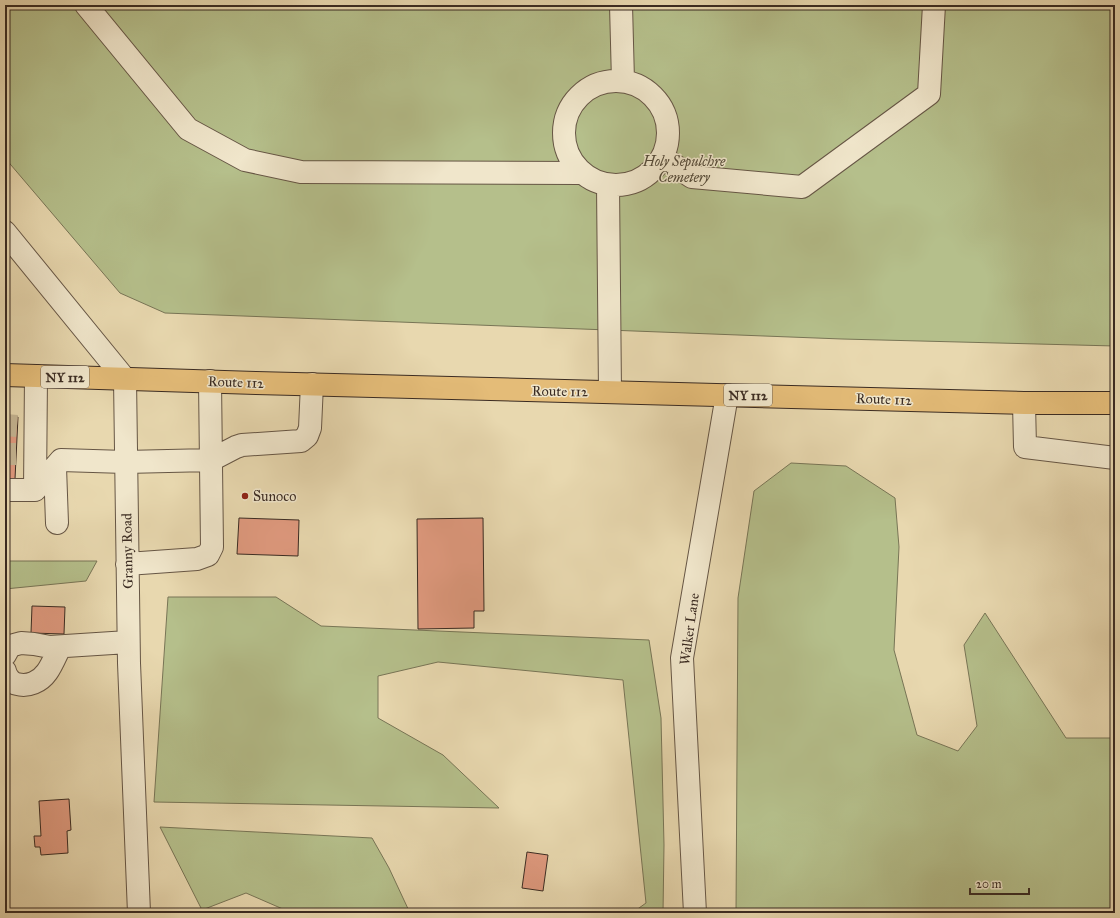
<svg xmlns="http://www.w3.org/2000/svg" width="1120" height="918" font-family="'IM FELL Great Primer',serif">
	<rect width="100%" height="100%" fill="#e8d8af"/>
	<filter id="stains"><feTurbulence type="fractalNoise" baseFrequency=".005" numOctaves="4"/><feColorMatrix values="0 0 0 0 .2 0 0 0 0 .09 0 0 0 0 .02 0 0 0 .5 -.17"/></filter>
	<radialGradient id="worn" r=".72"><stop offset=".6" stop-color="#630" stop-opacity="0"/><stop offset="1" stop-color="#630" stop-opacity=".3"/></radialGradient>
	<path fill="#b5bf8b" stroke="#787556" d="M5,5h1110v341l-273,-7 -677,-26 -45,-20 -115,-135z
		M791,463l55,3 49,32 4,49 -5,103 23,85 41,16 19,-25 -13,-81 21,-32 81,125h49v175h-379l2,-315 16,-107z
		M5,561h92l-11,20 -81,8z
		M168,597h108l45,29 328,14 12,78 3,127 -1,68h-31l14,-10 -23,-223 -185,-18 -60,14v42l65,37 56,53 -345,-6z
		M160,827l212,11 17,30 21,45h-118l-46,-20 -44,17z"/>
	<path fill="#e09a7f" stroke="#3a2b22" d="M5,416l13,1 -3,62h-10z
		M239,518l60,2 -1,36 -61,-2z
		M483,518l1,93h-10v17l-56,1 -1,-110z
		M32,606l33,1 -1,27 -33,-1z
		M69,799l2,31 -4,1 1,22 -27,2 -1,-8h-5l-1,-11h7l-2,-35z
		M527,852l21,3 -5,36 -21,-3z"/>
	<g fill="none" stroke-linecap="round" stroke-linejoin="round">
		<path stroke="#c5b593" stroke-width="22" stroke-dasharray="22 11" stroke-linecap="butt" d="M5,425l12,1
			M5,454h11"/>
		<defs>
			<path id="minor" d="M86,5l102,124 57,31 56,12 281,1
				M621,5l2,76
				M564 133a52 52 0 1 1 104 0a52 52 0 1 1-104 0Z
				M662,157l30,20 110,10 127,-93 5,-89
				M608,185l2,207
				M5,232l120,147 4,284 10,250
				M1024,403l1,44 90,11
				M55,467l2,56
				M5,490h30l26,-30 64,2 86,-2 25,-13 6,-2 59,-4 6,-5 3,-8 2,-44
				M35,490l1,-114
				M127,564l70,-5 11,-4 4,-8 -2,-166
				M5,655l5,-9 11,-3 13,1 16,3 78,-5
				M5,671c1,5 6,12 12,13 11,3 23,-2 30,-12 5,-7 9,-17 13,-25
				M695,913l-13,-255 45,-263"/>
			<path id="major" d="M5,375l251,8 768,20h91"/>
		</defs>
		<use href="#minor" stroke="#665645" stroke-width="24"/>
		<use href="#major" stroke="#3a2b22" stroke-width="24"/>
		<use href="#minor" stroke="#f0e6cb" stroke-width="22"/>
		<use href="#major" stroke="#e4bc78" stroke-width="22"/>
	</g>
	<circle fill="#8f2418" stroke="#f0e6cb" stroke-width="1.5" cx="245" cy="496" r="4"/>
	<g text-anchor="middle" stroke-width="3" stroke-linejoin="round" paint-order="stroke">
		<g fill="#f0e6cb" stroke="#716355" stroke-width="1">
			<rect x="41" y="366" width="48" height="22" rx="3"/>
			<rect x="724" y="384" width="48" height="22" rx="3"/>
		</g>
		<g font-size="13" font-weight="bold" fill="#3a2b22">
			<text x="65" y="382">NY 112</text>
			<text x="748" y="400">NY 112</text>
		</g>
		<g font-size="14" font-style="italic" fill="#534937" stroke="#f0e6cb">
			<text x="684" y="166">Holy Sepulchre<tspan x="684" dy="16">Cemetery</tspan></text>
		</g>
		<g font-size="14" fill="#3a2b22" stroke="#f0e6cb">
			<text transform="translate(236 382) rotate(2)" y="5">Route 112</text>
			<text transform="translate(560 391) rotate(1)" y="5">Route 112</text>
			<text transform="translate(884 399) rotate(2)" y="5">Route 112</text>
			<text transform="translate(127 551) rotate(-91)" y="5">Granny Road</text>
			<text transform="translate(689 629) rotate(-82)" y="5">Walker Lane</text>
		</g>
		<g font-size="14" fill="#3a2b22" stroke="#f0e6cb" text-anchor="start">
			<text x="253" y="501">Sunoco</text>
		</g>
	</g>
	<rect width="1120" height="918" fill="none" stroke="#e8d8af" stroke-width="20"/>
	<rect x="6" y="6" width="1108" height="906" fill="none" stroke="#3a2b22" stroke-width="2"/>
	<rect x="10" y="10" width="1100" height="898" fill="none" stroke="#3a2b22"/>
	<path d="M970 888v6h59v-6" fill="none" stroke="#3a2b22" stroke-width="2"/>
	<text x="976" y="888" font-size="12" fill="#3a2b22" stroke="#f0e6cb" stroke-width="3" paint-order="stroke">20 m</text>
	<rect width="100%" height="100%" filter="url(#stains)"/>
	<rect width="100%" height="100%" fill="url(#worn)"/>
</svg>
